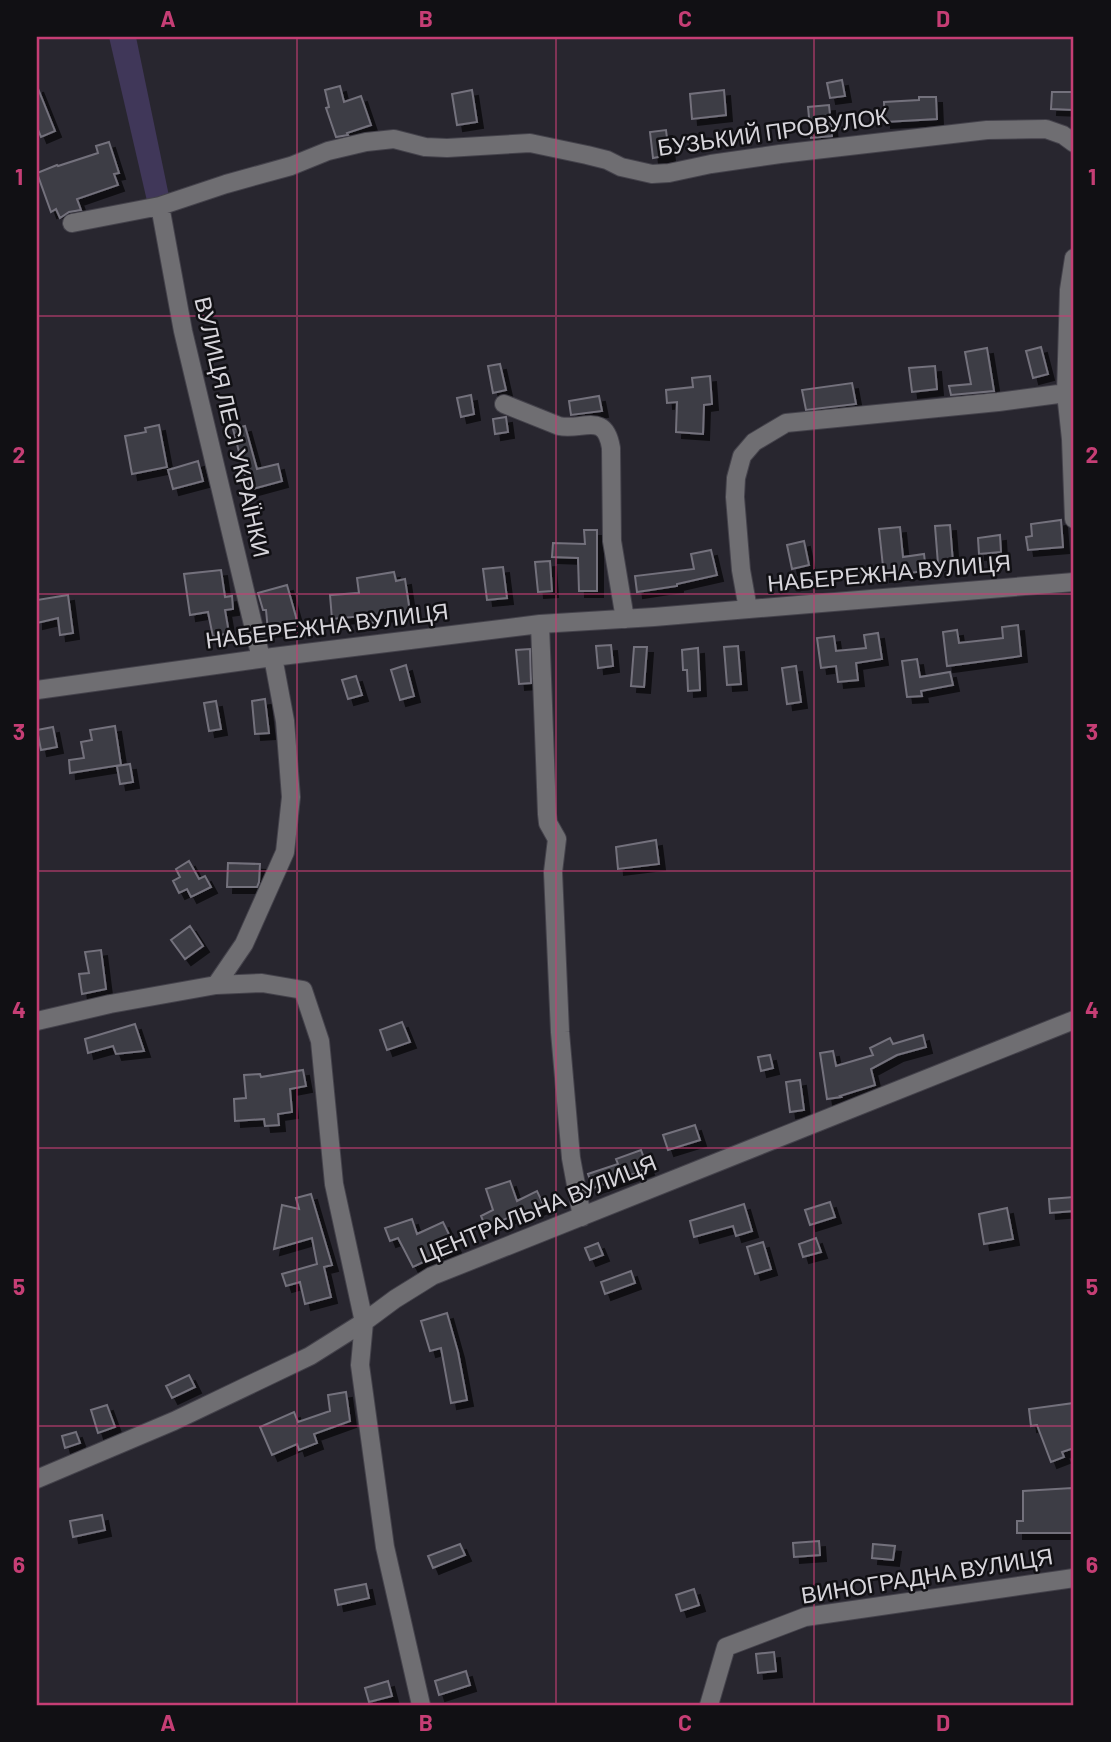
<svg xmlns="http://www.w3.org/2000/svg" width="1111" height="1742" font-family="Barlow,sans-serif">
	<defs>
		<filter id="shadow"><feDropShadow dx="6" dy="6" stdDeviation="0" flood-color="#0009"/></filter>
	</defs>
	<rect width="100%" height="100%" fill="#28262f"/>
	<path fill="#403759" d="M109,37h27l33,159 -22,5z"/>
	<path fill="#3e3c45" stroke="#73717c" stroke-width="2" filter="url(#shadow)" d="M842,80l3,16 -15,2 -3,-15z
		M37,86l18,45 -14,6 -4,-10z
		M340,86l4,16 17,-6 10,29 -24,8 1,2 -12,2 -10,-29 3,-1 -4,-17z
		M472,90l5,32 -20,3 -5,-31z
		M724,90l2,25 -34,4 -2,-25z
		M1052,92h22v18l-23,-1z
		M919,97h17l1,22 -52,3 -1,-20 35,-2z
		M829,105l3,31 -21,2 -3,-31z
		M666,130l3,25 -16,3 -3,-26z
		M109,142l10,31 -5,1 4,11 -41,14 4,11 -12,2 -9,6 -4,-9 -5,3 -14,-39 20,-8 1,1 40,-13 -2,-7z
		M1041,347l7,27 -15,4 -7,-27z
		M987,348l7,43 -43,4 -2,-9 22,-2 -6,-32z
		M500,364l6,26 -13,3 -5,-27z
		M935,366l2,23 -25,3 -3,-24z
		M710,376l2,28 -8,1 -1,29 -27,-2 1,-30 -10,1 -1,-13 27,-3 -1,-9z
		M852,383l4,21 -50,6 -4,-20z
		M471,395l3,19 -13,3 -4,-19z
		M599,396l3,15 -31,4 -2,-14z
		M506,417l2,15 -13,2 -2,-15z
		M159,425l8,42 -35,7 -7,-38 21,-4 -1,-4z
		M245,426l12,43 21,-5 4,17 -33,9 -16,-61z
		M198,461l5,20 -30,8 -5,-19z
		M1061,520l2,27 -35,3 -2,-13 6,-1 -1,-12z
		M950,525l3,38 -15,1 -3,-38z
		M900,527l3,30 21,-3 2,17 -42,5 -5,-47z
		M584,530h13v61h-18l-1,-33 -26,-1 1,-14 32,1z
		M1000,535l1,17 -22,2 -1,-16z
		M804,541l5,24 -17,4 -5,-24z
		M711,550l6,25 -40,9v2l-40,6 -2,-16 59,-7 -3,-15z
		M550,561l2,30 -14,1 -3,-30z
		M503,567l4,31 -20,2 -4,-31z
		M221,570l4,27 7,-1 1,13 -8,1 4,23 -16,4 -5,-25 -18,3 -6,-41z
		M394,572l2,9 9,-2 5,33 -35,5 1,5 -13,2 -1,-8 -30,3 -2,-24 29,-2 -2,-15z
		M287,585l9,32 1,11 -29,3 -2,-21h-3l-5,-17z
		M68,595l5,38 -13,2 -2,-17 -21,5v-23z
		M1018,625l3,31 -74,10 -4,-34 14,-2 2,13 44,-5 -1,-11z
		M878,633l4,26 -26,4 2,17 -20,2 -2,-16 -15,2 -4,-30 17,-2 2,15 30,-3 -2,-13z
		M611,645l2,21 -15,2 -2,-22z
		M738,646l3,38 -14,1 -3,-38z
		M634,647h13l-3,40 -13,-1z
		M698,648l2,42 -12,1 -1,-21h-4l-1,-20z
		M530,649l1,34 -12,1 -3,-34z
		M917,659l3,18 30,-5 3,13 -32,6 1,5 -15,1 -5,-36z
		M406,665l8,31 -14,4 -9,-30z
		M796,666l5,36 -14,2 -5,-36z
		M356,676l6,19 -14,4 -6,-19z
		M265,699l4,34 -14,1 -3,-33z
		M216,701l5,28 -12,2 -5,-28z
		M115,726l6,39 -51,8 -1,-13 15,-2 -3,-16 11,-2 -2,-10z
		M53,727l4,20 -16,3 -4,-20z
		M130,764l3,18 -13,2 -3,-18z
		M656,840l3,24 -41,5 -2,-22z
		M189,861l10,18 6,-3 6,11 -20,10 -4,-8 -8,4 -6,-12 7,-4 -4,-8z
		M228,863l32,1 -1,18 -2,5h-30z
		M190,926l13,20 -18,13 -14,-19z
		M101,950l5,39 -24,5 -3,-20 10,-1 -4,-21z
		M402,1022l8,20 -23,8 -7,-20z
		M135,1024l9,27 -28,3 -3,-8 -25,7 -3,-14z
		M923,1035l3,12 -29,8 -26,14 4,16 -35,11 1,1 -14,2 -7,-46 13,-2 3,15 37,-11 -3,-7 20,-10 3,6z
		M770,1055l3,13 -12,3 -3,-14z
		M303,1070l3,16 -16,3 2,23 -14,2 1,11 -14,1 -1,-7 -29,2 -1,-22 12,-1 -2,-23 16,-1 1,3z
		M800,1080l4,30 -14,2 -4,-30z
		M695,1125l5,15 -32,10 -5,-15z
		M641,1150l7,19 -55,19 -5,-14 30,-10 -2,-5z
		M510,1181l7,20 20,-10 7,15 -24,11 -2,-4 -32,15 -5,-12 12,-6 -7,-21z
		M311,1194l21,71 -8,2 7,30 -26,7 -5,-22 -14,4 -4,-12 35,-10 -5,-26 -38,11 8,-44 17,4 -3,-11z
		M1074,1197v14l-24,2 -1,-14z
		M830,1202l5,15 -25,8 -5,-15z
		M744,1204l8,27 -16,5 -3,-10 -39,11 -4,-16z
		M1007,1208l6,31 -29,5 -5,-30z
		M412,1219l5,15 26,-12 14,29 -15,7 -2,-4 -27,13 -15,-29 -8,3 -5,-13z
		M816,1238l5,14 -18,5 -4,-13z
		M763,1242l8,27 -16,5 -8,-27z
		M598,1243l5,12 -13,5 -5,-12z
		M631,1271l4,12 -30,11 -4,-12z
		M447,1313l11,39 9,48 -16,3 -10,-55 -11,3 -9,-30z
		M189,1375l6,12 -23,11 -6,-12z
		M346,1392l4,29 -36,13 3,9 -18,7 -2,-6 -25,11 -12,-28 34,-15 4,10 32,-11 -2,-16z
		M1074,1403v45l-12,4 2,5 -13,5 -14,-37 -6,1 -2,-17z
		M107,1405l8,22 -17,6 -7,-23z
		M76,1432l4,11 -15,5 -3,-12z
		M1072,1488l2,45h-57v-12h6v-30z
		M102,1515l3,15 -32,7 -3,-16z
		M819,1541l1,14 -26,2 -1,-14z
		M460,1544l5,11 -32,13 -5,-12z
		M873,1544l22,2 -2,14 -21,-2z
		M366,1584l3,14 -31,7 -3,-15z
		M694,1589l5,16 -18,6 -5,-16z
		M774,1652l2,19 -18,2 -2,-19z
		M466,1671l4,14 -31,10 -4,-14z
		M388,1681l4,15 -23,6 -4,-14z"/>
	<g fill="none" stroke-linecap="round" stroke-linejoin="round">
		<defs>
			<path id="minor" d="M160,206l23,125 78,327
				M72,223l88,-17 66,-22 65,-18 37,-15 38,-9 28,-3 31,8 22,1 83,-5 57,12 20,5 14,7 31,7 17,-1 42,-9 69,-10 207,-24 59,-1 17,6 11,8
				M1074,258l-5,32 -3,103 5,46 3,80
				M504,404l55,22c24,5 46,-15 52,22l1,93 13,78
				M748,609l-7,-39 -6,-73 1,-19 6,-22 12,-14 32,-19 212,-21 68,-9
				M540,624l7,190 1,9 9,16 -4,33 7,160 11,126 11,59
				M37,690l236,-33 267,-33 114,-7 420,-35
				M216,985l28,-41 41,-92 6,-55 -6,-76 -12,-64
				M37,1021l73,-17 106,-19 46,-2 41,7 17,51 14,143 30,138 -4,43 25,182 36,158
				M37,1479l137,-58 136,-65 54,-34 31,-23 37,-23 642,-256
				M709,1705l17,-58 79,-30 269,-39"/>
		</defs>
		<use href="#minor" stroke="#44424b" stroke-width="20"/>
		<use href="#minor" stroke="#6f6e72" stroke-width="18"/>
	</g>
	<path fill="none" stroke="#c63e75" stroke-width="2" stroke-opacity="0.55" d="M297,37v1668M556,37v1668M814,37v1668M37,316h1037M37,594h1037M37,871h1037M37,1148h1037M37,1426h1037"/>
	<g text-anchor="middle" stroke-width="5" stroke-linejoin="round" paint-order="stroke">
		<g font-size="23" fill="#d7d5db" stroke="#111014">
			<text transform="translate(773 132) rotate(-8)" y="8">БУЗЬКИЙ ПРОВУЛОК</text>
			<text transform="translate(232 427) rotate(77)" y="8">ВУЛИЦЯ ЛЕСІ УКРАЇНКИ</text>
			<text transform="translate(889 573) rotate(-5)" y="8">НАБЕРЕЖНА ВУЛИЦЯ</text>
			<text transform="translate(327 626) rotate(-7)" y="8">НАБЕРЕЖНА ВУЛИЦЯ</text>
			<text transform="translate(538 1209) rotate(-22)" y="8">ЦЕНТРАЛЬНА ВУЛИЦЯ</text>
			<text transform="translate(927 1576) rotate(-9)" y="8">ВИНОГРАДНА ВУЛИЦЯ</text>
		</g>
	</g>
	<rect width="1111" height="1742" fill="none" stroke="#111014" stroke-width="77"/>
	<rect x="38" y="38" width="1034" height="1666" fill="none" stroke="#c63e75" stroke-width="2.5"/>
	<g font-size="23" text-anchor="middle" font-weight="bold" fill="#c63e75">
		<text x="168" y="27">A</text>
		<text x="426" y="27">B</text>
		<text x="685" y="27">C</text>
		<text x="943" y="27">D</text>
		<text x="19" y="185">1</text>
		<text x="1092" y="185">1</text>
		<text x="19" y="463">2</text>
		<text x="1092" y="463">2</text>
		<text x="19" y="740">3</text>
		<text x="1092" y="740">3</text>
		<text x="19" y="1018">4</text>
		<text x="1092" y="1018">4</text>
		<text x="19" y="1295">5</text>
		<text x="1092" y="1295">5</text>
		<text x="19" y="1573">6</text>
		<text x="1092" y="1573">6</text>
		<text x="168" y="1731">A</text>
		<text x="426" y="1731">B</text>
		<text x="685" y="1731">C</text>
		<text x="943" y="1731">D</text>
	</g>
</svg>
